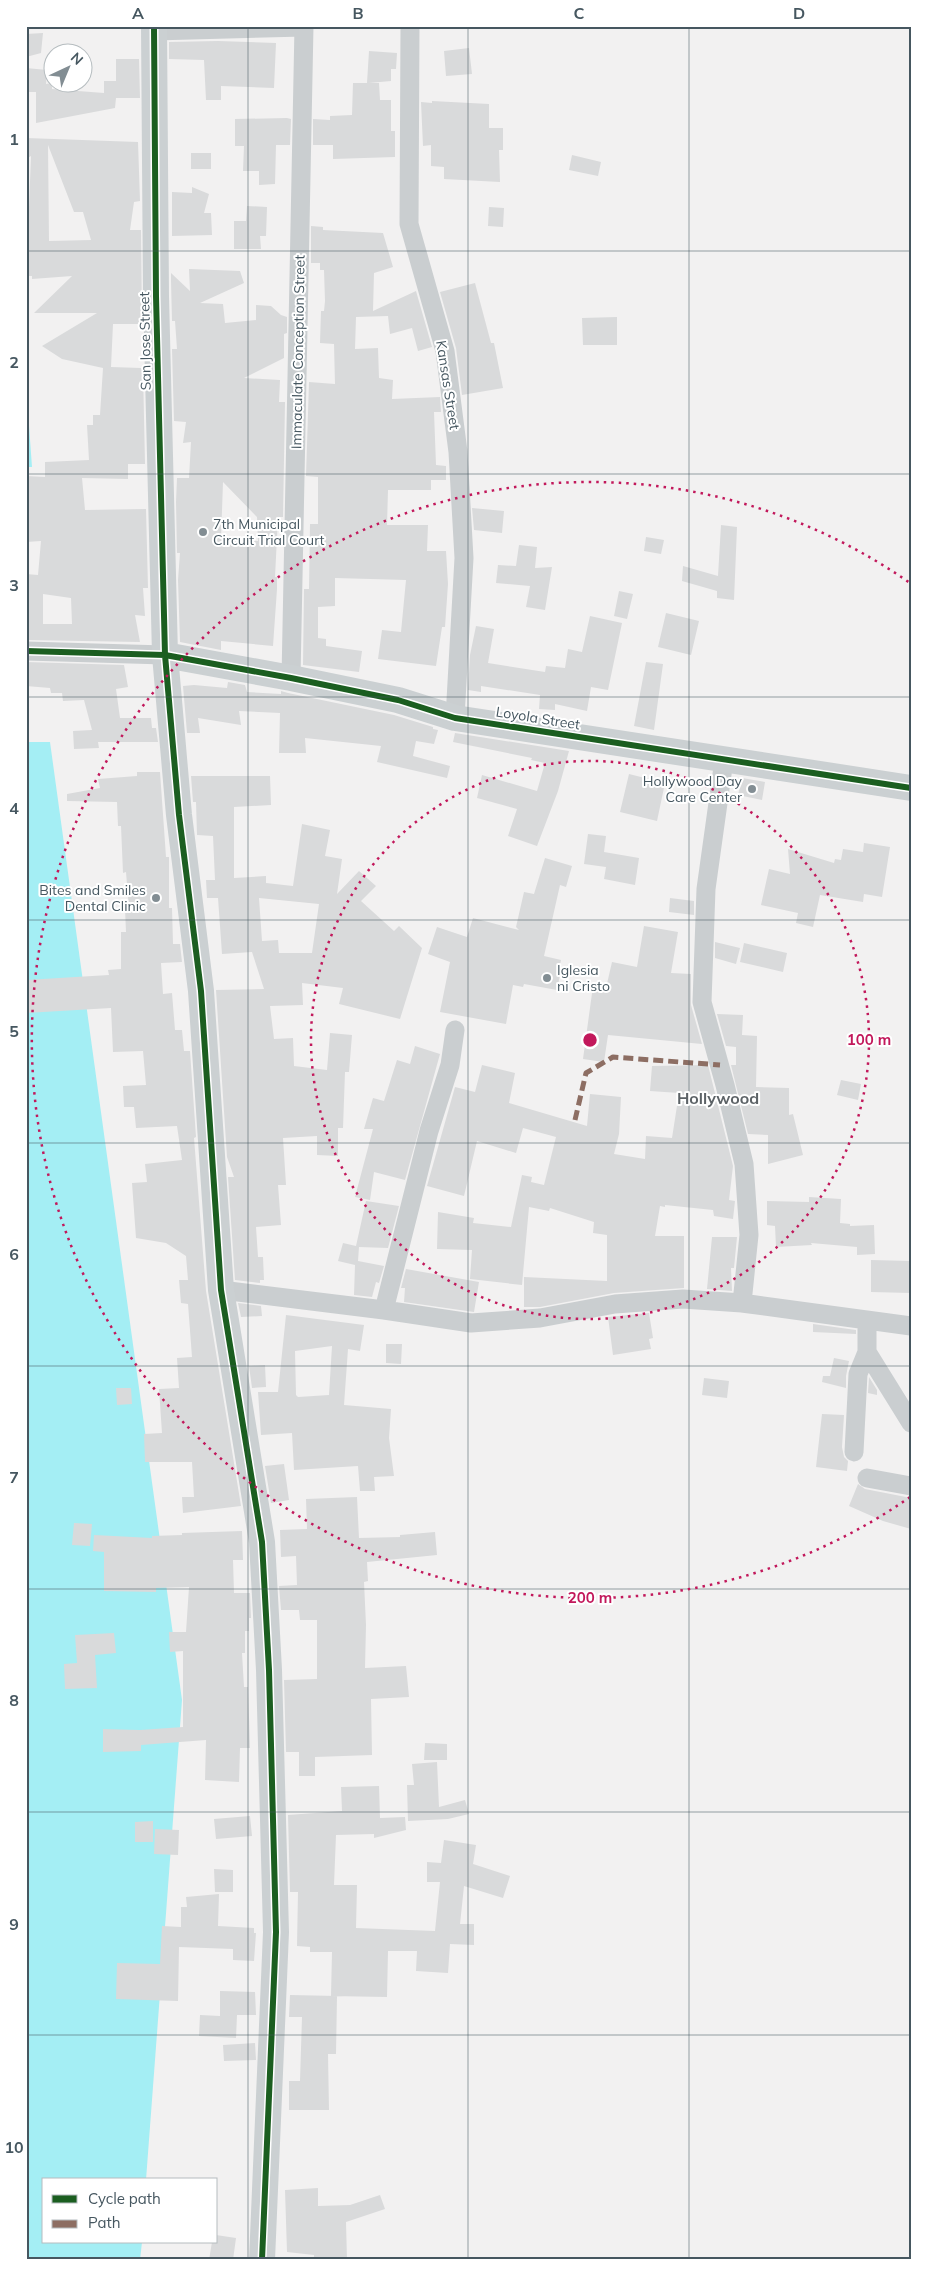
<svg xmlns="http://www.w3.org/2000/svg" width="937" height="2286" font-family="Mulish,sans-serif">
	<rect width="100%" height="100%" fill="#f2f1f1"/>
	<path fill="#a4eef4" d="M26,384l6,83h-6z
		M26,742h24l132,958 -36,480h-102v62h98l-2,18h-114z"/>
	<path fill="#d9dadb" fill-rule="evenodd" d="M43,33l-2,20 -15,4v-23z
		M218,41l58,2 -2,45 -53,-2v14h-15l-2,-40 -35,-1v-17z
		M469,48l3,26 -26,2 -2,-25z
		M369,51l28,2 -1,16h-5v12l-22,2h10l1,17h11v31h4v26l-62,2v-14h-20v-26l17,1v-4l22,-1 1,-32h14z
		M116,59h23l1,39h-24l-1,10 -79,15v-31h-10v-24l21,2 -1,14 6,-1v6l52,4v-12h12z
		M432,101l57,3v24h14v22h-4l1,32 -56,-3v-12l-13,-1v-21l-8,1 -2,-44 11,1z
		M287,118l4,1 -1,26h-14l-1,39 -16,1v-14h-16l1,-25h-9v-27z
		M26,138l112,4 2,59 -6,1 -4,28h11l1,94h-29l-2,43 30,1 2,3 2,93h-17v15l-46,-1 3,32 61,-1 2,79h-5l2,28 -10,-1 5,27 -114,-2v-66l12,1 3,-34 -15,1v-66l19,1v-15l44,-2 -2,-35h6v-10h7l3,-47 -41,-9 -20,-13 55,-33h-63l38,-37 -40,3v-3h-6v-69h3l2,-51 -5,3zM48,145l26,67h9l8,28 -42,1zM43,594l28,4 1,26h-29z
		M191,153h20v16h-20z
		M572,155l29,7 -3,14 -29,-6z
		M192,187l17,7 -5,19h7l1,22 -40,1v-44l20,1z
		M247,206l20,1 -1,29h-6l1,13h-27v-28h12z
		M489,207l15,1 -1,19 -15,-1z
		M311,226l12,1v3l60,3 10,34 -19,6 -1,38 43,-20 16,56 -14,4 -6,-23 -22,6 -2,-18 -32,1 -1,32 23,-1 1,30 14,2 -1,19 48,-2 1,15h-7l2,53 10,1v14h-15v10h-43l-1,35h41l-1,26h19l2,33 -3,43h-3l-6,39 -58,-7 4,-29 19,2 5,-52 -71,-2v28l-17,1v31l8,1v7l36,5 -3,21 -56,-7 1,-76h5l1,-65h8v-47l-12,-1 3,-94 26,2 -1,-40 -14,-1 1,-32h3l1,-10 -1,-31h-4v-7h-9z
		M189,269l51,2 4,12 -44,20 23,1 2,19 31,-3v-15l15,1 10,9 6,2v16l-3,1v24l-40,20 36,2 -1,22h6l-2,115h-5l-3,60h2v12l-4,57 -52,-5v9l-41,-8 -2,-62 2,-27h-3l-1,-51 1,-24h12l2,-36 -8,1 3,-21 -12,-1 -2,-72h5l-2,-28h-3l-1,-40v-8l19,18zM223,482l34,35 1,24 -37,-2z
		M475,283l16,60h3l9,45 -41,7 -6,-47 -16,-56z
		M617,317v28h-34l-1,-27z
		M472,508l32,3 -2,22 -28,-3z
		M721,525l16,2 -3,73 -17,-2v-7l-35,-10 1,-15 35,10z
		M646,537l18,3 -3,14 -17,-3z
		M519,545l18,2 -2,21 17,-1 -7,43 -19,-3 4,-21 -34,-3 2,-18 18,1z
		M619,591l14,3 -6,25 -13,-3z
		M666,613l33,8 -8,34 -33,-8z
		M590,616l32,7 -14,67 -17,-3 -4,24 -32,-7v6l-16,-1 1,-14 -59,-9v6l-13,-2 2,-35 6,-29 18,3 -6,34 57,9 1,-6 19,2 3,-19 14,3z
		M26,662l98,3 4,22 -12,2 4,29h31l1,10h4l2,14h-60l1,6 -25,1 -1,-18 19,-1 -8,-30 -21,1 -1,-8h-11l-1,-5 -24,-2z
		M646,662l17,2 -9,66 -20,-4z
		M228,682l17,3 2,7 34,2v-3l7,2 106,22 39,12v2l5,1 -4,14 -18,-3 -3,15 37,10 -3,12 -70,-16 4,-16 -76,-8 1,15h-27l1,-40 -41,-2 2,14 -43,-7 2,15h-13l-4,-47 11,-1 33,3z
		M455,733l114,18 -11,40 -21,55 -29,-10 9,-27 -40,-11 5,-23 55,16 8,-28 -14,-3 1,-2 -79,-16z
		M137,772h23l6,85h3v51h3l1,36h7l2,18 -21,1 2,31 9,-1 3,37h7l2,21h6l6,86 -2,1 12,153 35,215 -58,7 -1,-16h12l-2,-35h-47l-1,-28 18,-1 -3,-44 20,-1 -2,-30 15,-1 -4,-53 -7,-1 -2,-23h9l-2,-24 -20,-13 -30,-5 -4,-55 15,-1 -2,-18 37,-4 -5,-34 -41,2 -2,-21h-10l-1,-21 23,-1 -3,-34 -30,1 -2,-44 -85,5v-33l83,-5 -1,-5 13,-1v-37h5l-1,-23h4l-3,-37 -3,1 -2,-47h-3l-1,-24 -50,-1v-7l33,-6 -2,-9 39,-3z
		M629,774l36,9 -8,38 -37,-9z
		M191,776h79l1,29 -37,2v71l32,-2v7l27,3 9,-62 28,6 -5,26 17,3 -5,35 22,-23 17,15 -15,15 33,30 5,-5 23,22 -22,71 -61,-15 4,-16 -41,-5 1,22 -33,1 4,33 19,-1 1,28 33,4 3,-37 22,2 -3,37h-4l-2,56h-5v28l-21,-1v-19l-34,2 3,47h-8l3,40 -25,2 2,30h5l1,23h-4v3l-25,-3 -7,-103h6l-7,-20 -11,-167 48,-1 -12,-37 -30,2 -4,-56h-11l-1,-18h9l-2,-44 -16,-1 -1,-33h-3zM259,898l60,6 -7,49h-33l-1,-13 -16,1z
		M742,778l23,4 -3,18 -24,-5z
		M588,834l18,2 -2,16 35,6 -4,27 -31,-6 2,-12 -22,-3z
		M864,843l26,4 -8,50 -18,-3 -1,8 -43,-7 -7,32 -17,-4 2,-10 -37,-8 8,-36 21,5 -2,-25 46,14 1,-4 6,1 2,-11 20,3z
		M545,858l27,8 -6,21 -6,-2 -16,71 17,4 -2,10h2l-4,20 -33,-6 -1,3 -10,-2 -7,39 -66,-12 10,-50 -22,-8 9,-27 30,10 6,-19 46,12 -3,-3 8,-35 10,2z
		M670,898l24,3v14l-25,-3z
		M644,926l34,6 -7,41 20,1v31l11,39 -94,-9 -4,27 -21,-3 10,-73 13,2 6,-26 25,5z
		M715,942l25,6 -4,16 -21,-6z
		M744,943l43,10 -4,19 -43,-10z
		M717,1014l26,1 -1,20 15,1 -1,51 33,1v27l4,-1 10,41 -35,9v-29l-20,-1 -17,-69h5v-18l-10,-1z
		M415,1046l25,8 -35,126 -31,-8 -4,28 -15,-3 18,-68h-9l9,-31 11,3 13,-41 13,4z
		M482,1065l33,8 -6,30 78,23 3,-32 31,3 -2,37 -5,20 31,5 1,-23 26,2 7,-45 -29,-2 2,-25 56,-1 25,101 -4,34 6,1 -2,18 -19,-3 -1,-6 -48,-5v2l-5,-1 -5,30h29v52l-70,5 -74,14h-16v-30l83,4v-46l-14,-2 1,-11 -44,-14 -1,3 -20,-4 -7,78 -52,-6 2,-29 -35,-1 1,-37 36,6 -1,5 38,4 11,-52 10,2 -1,5 13,3 12,-48 -33,-9 -7,25 -39,-12 -13,55 -37,-10 28,-99 20,5z
		M841,1080l20,4 -3,16 -21,-5z
		M809,1197l32,2 -1,24 10,1v2l24,-1 1,29 -18,1v-8l-46,-4 1,2 -36,2 -1,-21 -8,-1v-24l42,1z
		M366,1201l33,5 -11,42 -29,-1 -1,14 26,5 -5,17 -3,-1 -4,15 -18,-2 1,-30 -17,-4 5,-18 13,3z
		M712,1237h25l-3,31h-3l1,23 -25,-2z
		M871,1260l40,1v32l-40,-1z
		M406,1269l73,13 -5,30 -70,-10 1,-14h-4z
		M238,1303l23,3 1,10 -21,1z
		M649,1313l4,25 -4,1 2,10 -38,6 -5,-38z
		M286,1315l78,10 -4,26 -12,-2 -4,56 47,4 -2,29 5,38 -20,1 1,14h-15l-2,-25 -64,4 -2,-37 -31,2 -3,-43h20zM332,1346l-3,49 -31,2 -2,-2 -1,-44z
		M813,1324l43,6v4l-43,-2z
		M386,1344h16l-1,20 -15,-1z
		M834,1358l15,3 -3,15v12l-24,-6 1,-6h7z
		M265,1365l1,22 -14,1 -3,-22z
		M869,1377l8,13v5l-9,-2z
		M704,1378l25,3 -2,17 -25,-3z
		M116,1388h15l1,16 -15,1z
		M822,1414l22,1 -2,32 2,10 4,4 -1,10 -31,-4z
		M284,1464l5,36 -18,3 -6,-37z
		M858,1484l7,5 46,9v31l-28,-8 -34,-15z
		M357,1497l2,41 41,-1v-2l35,-3 2,23 -70,7 1,19 -4,1 2,43 -1,43 41,-2 3,31 -38,2 1,56 -57,2v19h-16v-24h-13l-2,-72 33,-1v-59h-17l-1,-10h-18l-2,-24 18,-1 -1,-29 -15,1 -1,-27 27,-1 -1,-30z
		M74,1523l18,1 -2,22 -18,-1z
		M242,1531l1,29h-10l1,33h16l1,25h-2v13h-4v22h-3l2,34h4l2,61h-10l-1,34 -34,-2 1,-40 -65,5v6l-38,1v-23l37,1 43,-3v-76l-13,1 -1,-20h17l3,-45 -33,1v4l-52,-1v-39l-11,-1 1,-16 58,3v-2l30,-1v-2z
		M114,1633l2,20 -21,2 2,33 -32,1 -1,-25 13,-1 -2,-28z
		M425,1743l22,1v16h-23z
		M437,1762l2,45 26,-7 4,14 -21,5 -40,2 -1,-36h7l-2,-21z
		M379,1786l1,32 25,-1 1,13 -32,8v-4l-38,1 -2,50h23l-1,43 79,3 5,-49h-13v-20l14,1 3,-23 32,5 -3,19 37,12 -7,22 -39,-12 -4,38h14v21l-24,-1 -2,29 -32,-2 1,-20h-29l-1,46 -56,-1 1,-44h-22v-5l-13,-1 1,-54h-8l-2,-77 54,-4 -1,-24z
		M250,1816l2,20 -36,3 -2,-20z
		M153,1821v21h-18v-20z
		M155,1829l24,1 -1,25 -24,-1z
		M214,1869l19,1v22h-18z
		M219,1894l-1,32 36,2v5h2l-2,28 -21,-1v-11l-54,-2 -1,54 -62,-2 1,-36 43,1 2,-38 19,1v-20h6l-1,-10z
		M220,1991l35,1 1,23h-19l-1,23 -37,-2 1,-21 20,1z
		M290,1995l47,1 -1,58h-8l1,56h-40v-29h11l2,-64h-13z
		M255,2043l1,17 -32,1 -1,-16z
		M318,2188v18l32,-1 30,-10 5,14 -39,13 1,38h-33v-5l-27,-3 -2,-62z
		M216,2235l20,3 -3,22h-24l3,-18h4z"/>
	<g fill="none" stroke-linecap="round" stroke-linejoin="round">
		<path stroke="#caced0" stroke-width="19" d="M410,26l-1,198 36,127 13,101 6,106 -9,160
			M154,31l150,-4
			M26,651l139,4
			M291,678l13,-652
			M724,760l-18,129 -4,113 23,83 19,79 5,71 -7,68
			M221,1290l163,20 87,13 69,-5 75,-14 68,-5 59,4 169,23
			M384,1310l45,-179 21,-66 5,-35
			M867,1320v32l44,71
			M854,1452l4,-78 9,-22
			M867,1478l44,8"/>
		<path stroke="#cbd0d2" stroke-width="26" d="M154,26l2,270 9,359 14,160 22,176 20,299 41,252 7,128 7,262 -14,328
			M165,655l126,23 107,22 57,18 456,70"/>
		<path stroke="#8d6e63" stroke-width="5" stroke-dasharray="10 5" stroke-linecap="butt" d="M575,1120l11,-47 27,-16 107,8"/>
		<defs>
			<path id="cycleway" d="M154,26l2,270 9,359 14,160 22,176 20,299 41,252 7,128 7,262 -14,328
				M26,651l139,4 126,23 107,22 57,18 456,70"/>
		</defs>
		<use href="#cycleway" stroke="#fff" stroke-width="9"/>
		<use href="#cycleway" stroke="#1b5e20" stroke-width="6"/>
	</g>
	<path fill="none" stroke="#465760" stroke-width="1" stroke-opacity="0.55" d="M248,26v2234M468,26v2234M689,26v2234M26,251h885M26,474h885M26,697h885M26,920h885M26,1143h885M26,1366h885M26,1589h885M26,1812h885M26,2035h885"/>
	<g fill="none" stroke="#c2185b" stroke-width="2.5" stroke-dasharray="2.5 5">
		<circle cx="590" cy="1040" r="279"/>
		<path d="M910 1497A558 558 0 1 1 910 583"/>
	</g>
	<g fill="#828d93" stroke="#fff" stroke-width="2">
		<circle cx="203" cy="532" r="5"/>
		<circle cx="752" cy="789" r="5"/>
		<circle cx="156" cy="898" r="5"/>
		<circle cx="547" cy="978" r="5"/>
	</g>
	<g text-anchor="middle" stroke-width="4" stroke-linejoin="round" paint-order="stroke">
		<g font-size="14" fill="#465760" stroke="#fff">
			<text transform="translate(145 341) rotate(-91)" y="5">San Jose Street</text>
			<text transform="translate(298 352) rotate(-89)" y="5">Immaculate Conception Street</text>
			<text transform="translate(448 385) rotate(81)" y="5">Kansas Street</text>
			<text transform="translate(538 718) rotate(9)" y="5">Loyola Street</text>
		</g>
		<g font-size="14" fill="#465760" stroke="#fff" text-anchor="start">
			<text x="213" y="529">7th Municipal<tspan x="213" dy="16">Circuit Trial Court</tspan></text>
			<text x="742" y="786" text-anchor="end">Hollywood Day<tspan x="742" dy="16">Care Center</tspan></text>
			<text x="146" y="895" text-anchor="end">Bites and Smiles<tspan x="146" dy="16">Dental Clinic</tspan></text>
			<text x="557" y="975">Iglesia<tspan x="557" dy="16">ni Cristo</tspan></text>
		</g>
		<g font-size="16" font-weight="bold" fill="#5c6266" stroke="#fff">
			<text x="718" y="1104">Hollywood</text>
		</g>
	</g>
	<circle cx="590" cy="1040" r="8" fill="#c2185b" stroke="#fff" stroke-width="2.5"/>
	<g font-size="15" text-anchor="middle" font-weight="bold" fill="#c2185b" stroke="#fff" stroke-width="4" stroke-linejoin="round" paint-order="stroke">
		<text x="869" y="1045">100 m</text>
		<text x="590" y="1603">200 m</text>
	</g>
	<rect width="937" height="2286" fill="none" stroke="#ffffff" stroke-width="55"/>
	<rect x="42" y="2178" width="175" height="65" fill="#ffffff" stroke="#b5bcbf"/>
	<rect x="52" y="2195" width="25" height="8" fill="#1b5e20" stroke="#b5bcbf"/>
	<text x="88" y="2204" font-size="15" fill="#465760">Cycle path</text>
	<rect x="52" y="2220" width="25" height="8" fill="#8d6e63" stroke="#b5bcbf"/>
	<text x="88" y="2228" font-size="15" fill="#465760">Path</text>
	<g transform="translate(68 68) rotate(44)"><circle r="24" fill="#ffffff" stroke="#b5bcbf"/>
	<path d="M0-4L9 19L0 12L-9 19Z" fill="#828d93"/>
	<text y="-8" font-size="14" font-weight="bold" text-anchor="middle" fill="#465760">N</text>
	</g>
	<rect x="28" y="28" width="882" height="2230" fill="none" stroke="#465760" stroke-width="2"/>
	<g font-size="16" text-anchor="middle" font-weight="bold" fill="#465760">
		<text x="138" y="19">A</text>
		<text x="358" y="19">B</text>
		<text x="579" y="19">C</text>
		<text x="799" y="19">D</text>
		<text x="14" y="145">1</text>
		<text x="14" y="368">2</text>
		<text x="14" y="591">3</text>
		<text x="14" y="814">4</text>
		<text x="14" y="1037">5</text>
		<text x="14" y="1260">6</text>
		<text x="14" y="1483">7</text>
		<text x="14" y="1706">8</text>
		<text x="14" y="1930">9</text>
		<text x="14" y="2153">10</text>
	</g>
</svg>
